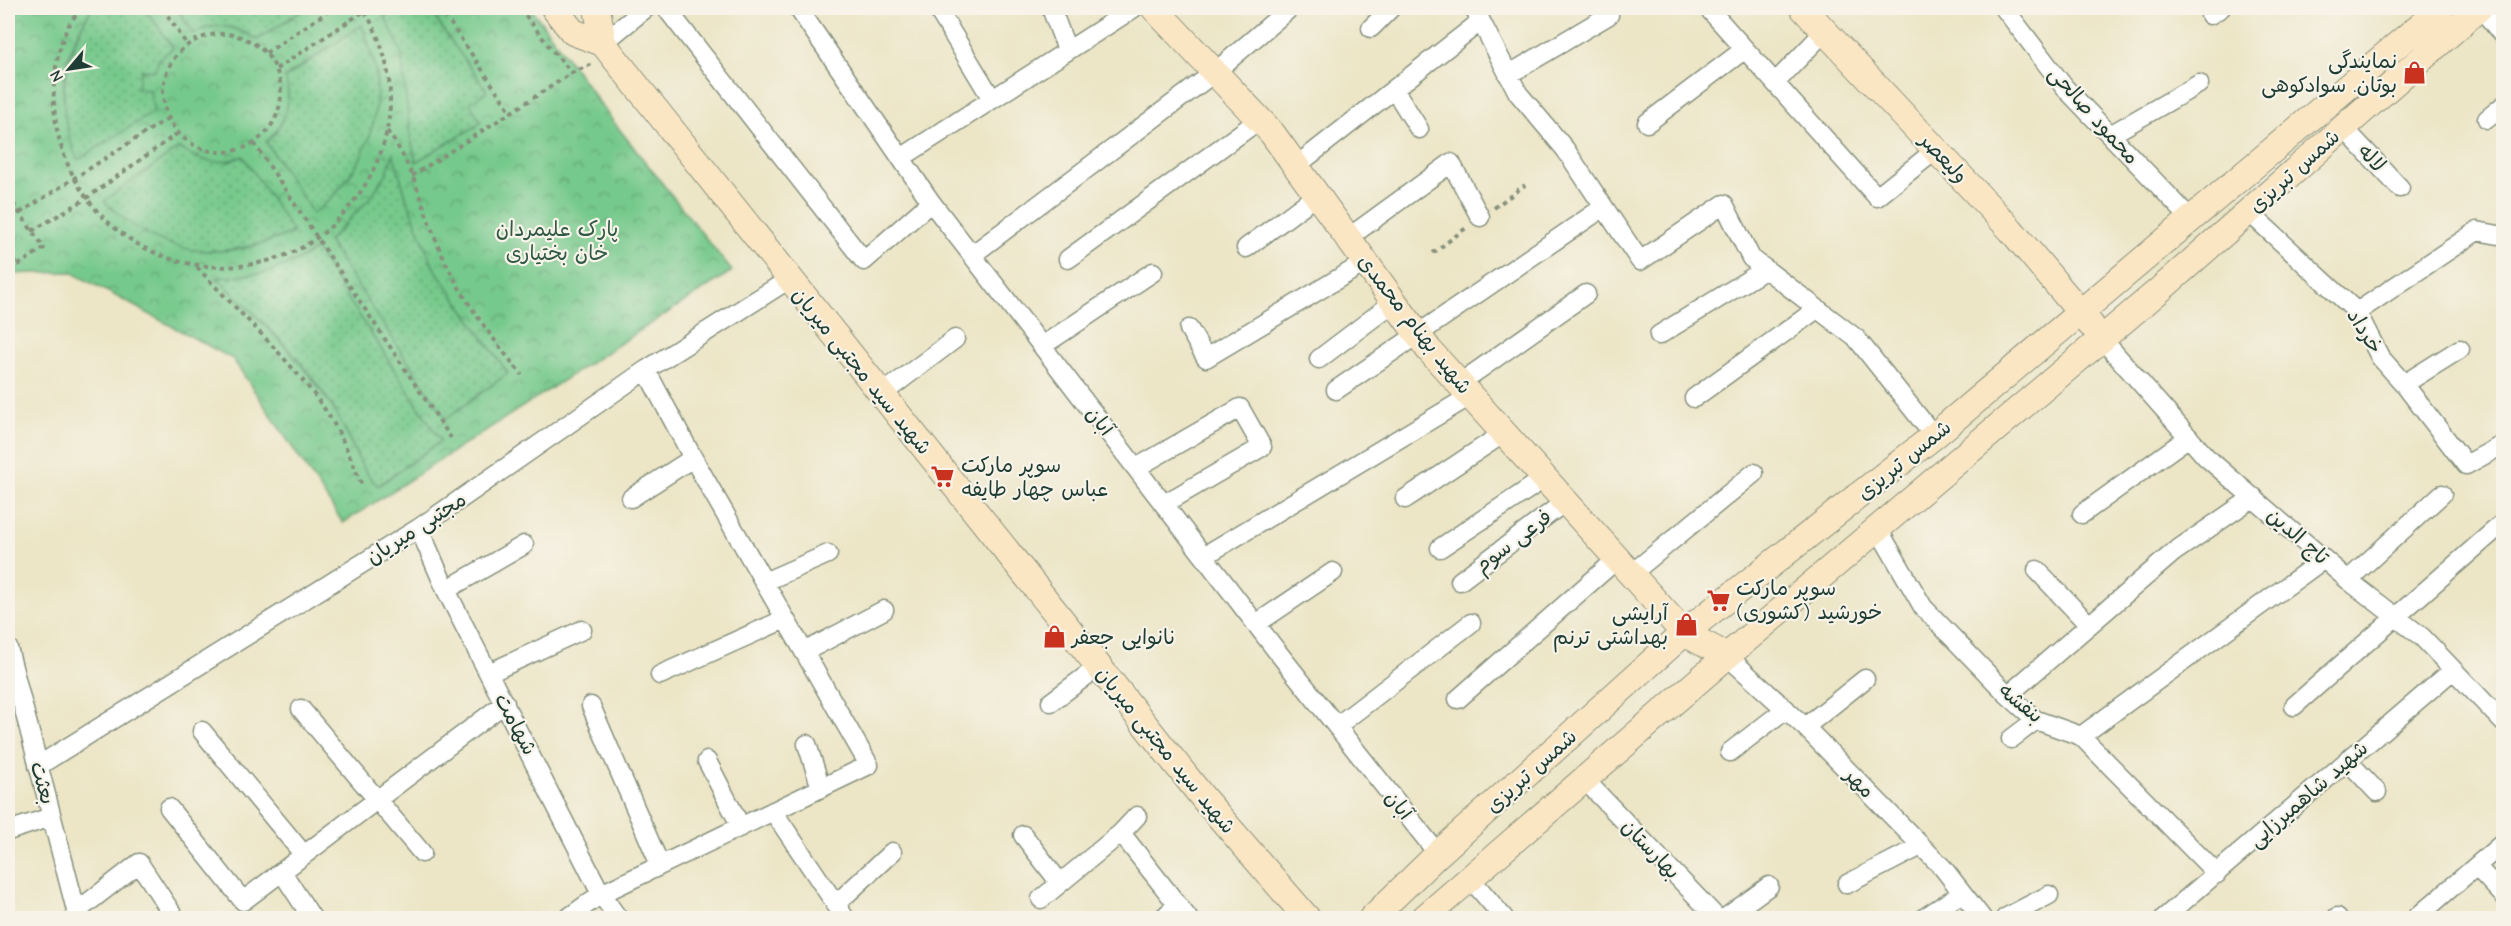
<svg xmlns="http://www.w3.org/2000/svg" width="2511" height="926" font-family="'Comic Neue','Playpen Sans Arabic',sans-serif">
	<defs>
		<pattern id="grass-dots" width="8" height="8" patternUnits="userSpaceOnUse" patternTransform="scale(1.5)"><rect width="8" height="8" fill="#76c98c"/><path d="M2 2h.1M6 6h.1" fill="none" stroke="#60a473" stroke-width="1.8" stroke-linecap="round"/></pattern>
		<pattern id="park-crowns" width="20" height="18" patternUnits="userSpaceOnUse" patternTransform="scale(1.5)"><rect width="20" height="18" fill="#76c98c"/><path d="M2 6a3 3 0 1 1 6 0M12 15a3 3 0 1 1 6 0" fill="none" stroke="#60a473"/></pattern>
	</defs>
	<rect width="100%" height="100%" fill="#f7f3e8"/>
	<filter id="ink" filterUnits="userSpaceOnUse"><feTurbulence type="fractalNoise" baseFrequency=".0167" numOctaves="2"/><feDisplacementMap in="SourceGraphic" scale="12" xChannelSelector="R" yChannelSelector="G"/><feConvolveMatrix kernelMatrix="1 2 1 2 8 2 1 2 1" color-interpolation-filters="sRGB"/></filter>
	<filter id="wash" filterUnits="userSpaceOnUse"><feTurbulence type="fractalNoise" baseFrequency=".008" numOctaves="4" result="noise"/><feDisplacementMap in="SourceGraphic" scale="24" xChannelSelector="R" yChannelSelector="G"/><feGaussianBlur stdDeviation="1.35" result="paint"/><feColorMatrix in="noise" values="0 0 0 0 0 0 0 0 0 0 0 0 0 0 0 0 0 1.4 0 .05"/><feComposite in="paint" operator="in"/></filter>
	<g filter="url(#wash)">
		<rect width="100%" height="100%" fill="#ece5c6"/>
		<path fill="url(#grass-dots)" stroke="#4a8360" stroke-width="1.5" d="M92,8h53l28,40 -14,11 -4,12 -13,-1 8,20 4,22 -76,49c-25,-53 -15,-106 14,-153z
			M176,8h130l-49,32c-19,-13 -43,-20 -63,-6z
			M388,8h40l59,83 -6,32 -65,39 -6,-27 -10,-84 -18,-40z
			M362,25c4,16 12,33 14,49 7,58 -20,104 -63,141l-47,-73 11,-10 8,-54z
			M179,148l8,5 42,9 14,-6 51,76c-75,31 -131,27 -191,-31z
			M393,152l14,47 26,67 75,107 -63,46 -117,-178 15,-14z
			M316,248l125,193 -64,45c-20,-21 -27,-51 -42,-75 -30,-51 -76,-93 -119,-133 38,-2 68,-9 100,-30z"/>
		<path fill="url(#park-crowns)" stroke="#4a8360" stroke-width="1.5" fill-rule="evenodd" d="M8,8h84c-11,18 -23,38 -26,60 -6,29 -1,67 12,92l76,-48 -4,-22 -13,-1 4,-19 14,1 4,-12 14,-11 -28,-40h31l18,26c22,-14 43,-8 63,6l49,-32h82l-5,4 18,39 9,84 6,27 65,-39 -11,-20 17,-12 -59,-83h103l81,112 120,151 -389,252 -110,-164 -162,-87 -63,2zM362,25c5,16 12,33 14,49 6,56 -19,106 -63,140l-47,-72c19,-18 27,-39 19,-65zM179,148c23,15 39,18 64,8l50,76c-73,32 -131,26 -189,-31zM393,153l14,46 26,67 75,107 -62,46 -118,-178 42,-43 17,-25zM316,249l125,192 -63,45c-22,-20 -28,-52 -44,-76 -31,-50 -75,-91 -117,-132l47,-5 31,-11z"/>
	</g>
	<g filter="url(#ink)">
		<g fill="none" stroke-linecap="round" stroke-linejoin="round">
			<defs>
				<path id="street" d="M666,8l198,253 67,-59
					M798,8l133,194 345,448 162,204
					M937,8l55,91
					M1051,8l16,42
					M1474,8l44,85 47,56 75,112 84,-57 27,54 106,81 77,97
					M1708,8l169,189 60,-48
					M2004,8l61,80 125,130
					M2481,8l23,29
					M2210,15l11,-7
					M1371,28l20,-20
					M603,43l43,-35
					M1508,75l101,-60
					M1775,83l50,-52
					M1394,89l25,40
					M2487,119l17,-14
					M1647,123l98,-74
					M2344,128l56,60
					M2110,135l89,-51
					M901,158l233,-150
					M1296,166l185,-145
					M2249,212l108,100 23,45 24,27 62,81 38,-21
					M1348,238l103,-75 29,54
					M1246,248l71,-53
					M972,255l243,-183 75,-64
					M1068,259l191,-139
					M2357,312l120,-81 27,5
					M1189,329l17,29 160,-96
					M1659,335l107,-66
					M2102,339l104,118 142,123 74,57 82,86
					M1042,346l111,-74
					M1319,359l75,-57
					M1460,383l126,-89
					M2404,384l56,-35
					M1336,390l268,-183
					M881,395l74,-56
					M1694,398l123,-89
					M1136,468l104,-60 22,39 -98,57
					M631,498l62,-40
					M1405,499l99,-66
					M2082,514l107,-77
					M419,528l27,62 155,304 17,24
					M1878,529l45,78 85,88 28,25 45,16 136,138
					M1440,548l105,-70
					M1204,556l266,-160
					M2037,570l52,55
					M1631,574l123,-101
					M2348,580l94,-86
					M1460,581l106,-80
					M764,582l64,-28
					M446,590l78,-45
					M1256,624l77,-52
					M8,648l70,270
					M804,652l80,-42
					M1727,656l78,71 138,141 39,50
					M489,673l93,-43
					M660,675l125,-56
					M2008,695l166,-143 80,-55
					M1458,699l159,-140
					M1051,702l47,-35
					M591,706l69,159
					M2294,706l210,-184
					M301,709l121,144
					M1337,726l134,-103
					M1805,727l60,-48
					M202,731l102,124
					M2081,736l243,-177
					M2011,739l25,-19
					M807,744l14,44
					M1730,752l56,-43
					M2347,760l30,32
					M707,761l34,66
					M38,766l381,-238 227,-158 142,-90
					M1584,779l133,139
					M169,808l74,93 262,-198
					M773,811l72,107
					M1137,816l-16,17 67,85
					M8,831l43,-14
					M1023,835l37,48
					M2476,866l28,30
					M282,872l30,46
					M1470,878l34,40
					M1847,884l74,-38
					M1041,899l80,-66
					M835,905l57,-53
					M76,912l63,-49 36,55
					M2337,917l1,1
					M568,918l33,-24 268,-129 -176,-307 -47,-88
					M1163,918l14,-13
					M1725,918l44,-32
					M1924,918l38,-25
					M2005,918l44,-23
					M2164,918l289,-248
					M2416,918l88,-76"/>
				<path id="secondary" d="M554,8l19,24 30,11
					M597,8l6,35 10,13 591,743 103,119
					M1154,8l118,125 157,217 255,283 43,23
					M1803,8l208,222 80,95
					M1372,918l66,-64 246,-221 250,-197 507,-428
					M1424,918l303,-262 435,-368 317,-280"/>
			</defs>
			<use href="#street" stroke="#86917d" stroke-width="21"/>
			<use href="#secondary" stroke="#86917d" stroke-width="28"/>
			<path stroke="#86917d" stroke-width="4" stroke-dasharray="4.5 4.5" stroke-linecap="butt" d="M81,8c-5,7 -12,15 -15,23 -16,39 -16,85 -2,124 34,92 131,134 222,100 21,-8 41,-23 55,-39 56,-59 65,-139 22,-208
				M163,8l24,37
				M440,8l71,104
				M520,8l31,41 21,24
				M163 93a59 59 0 1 1 118 0a59 59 0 1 1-118 0Z
				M266,53l67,-45
				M276,69l93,-61
				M387,131c30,38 37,87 58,130 20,42 48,78 77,114
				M254,143l197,295
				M412,176l160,-103 20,-9
				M8,196l36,52 -27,18 -9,-14
				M1494,208l31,-23
				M20,213l148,-95
				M32,231l52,-31 94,-67
				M1433,253l33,-25
				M197,267c41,45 88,87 124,137 18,24 30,54 41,82"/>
			<use href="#street" stroke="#fff" stroke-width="18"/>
			<use href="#secondary" stroke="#fbe6c4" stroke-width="26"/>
		</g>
	</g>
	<defs>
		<symbol id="shop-bare" viewBox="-9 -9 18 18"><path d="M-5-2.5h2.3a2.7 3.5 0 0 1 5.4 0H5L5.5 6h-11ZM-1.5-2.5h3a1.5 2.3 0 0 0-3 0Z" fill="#c8321e" stroke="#f7f3e8" stroke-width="2.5" paint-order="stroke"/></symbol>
		<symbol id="supermarket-bare" viewBox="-9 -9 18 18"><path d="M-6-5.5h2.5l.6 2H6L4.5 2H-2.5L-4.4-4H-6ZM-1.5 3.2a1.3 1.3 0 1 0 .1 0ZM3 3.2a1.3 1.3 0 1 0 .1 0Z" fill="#c8321e" stroke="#f7f3e8" stroke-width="2.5" paint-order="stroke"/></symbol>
	</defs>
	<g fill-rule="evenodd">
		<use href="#shop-bare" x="2398" y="56" width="33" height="33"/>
		<use href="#supermarket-bare" x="926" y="460" width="33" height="33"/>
		<use href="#supermarket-bare" x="1702" y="584" width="33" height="33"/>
		<use href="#shop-bare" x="1670" y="608" width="33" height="33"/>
		<use href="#shop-bare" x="1038" y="620" width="33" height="33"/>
	</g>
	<g text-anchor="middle" stroke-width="4.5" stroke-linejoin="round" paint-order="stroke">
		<g font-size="21" fill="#1f3d34" stroke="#f7f3e8" text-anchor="start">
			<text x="2397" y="68" text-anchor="end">نمایندگی<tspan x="2397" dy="24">بوتان. سوادکوهی</tspan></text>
			<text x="961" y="472">سوپر مارکت<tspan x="961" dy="24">عباس چهار طایفه</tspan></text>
			<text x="1736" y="595">سوپر مارکت<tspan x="1736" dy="24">خورشید (کشوری)</tspan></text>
			<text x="1668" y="620" text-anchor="end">آرایشی<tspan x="1668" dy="24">بهداشتی ترنم</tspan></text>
			<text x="1072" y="644">نانوایی جعفر</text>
		</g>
		<g font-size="21" fill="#1f3d34" stroke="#f7f3e8">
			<text transform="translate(2094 115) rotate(48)" y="7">محمود صالحی</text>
			<text transform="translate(1944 158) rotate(47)" y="7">ولیعصر</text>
			<text transform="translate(2372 158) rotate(47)" y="7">لاله</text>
			<text transform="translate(2294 171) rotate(-42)" y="7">شمس تبریزی</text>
			<text transform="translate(1415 324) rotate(52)" y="7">شهید بهنام محمدی</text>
			<text transform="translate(2365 331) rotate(58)" y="7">خرداد</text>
			<text transform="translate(862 371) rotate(51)" y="7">شهید سید مجتبی میریان</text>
			<text transform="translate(1100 421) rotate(52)" y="7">آبان</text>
			<text transform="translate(1904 460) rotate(-39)" y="7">شمس تبریزی</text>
			<text transform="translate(416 528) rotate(-33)" y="7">مجتبی میریان</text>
			<text transform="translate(2298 536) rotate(41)" y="7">تاج الدین</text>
			<text transform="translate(1513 541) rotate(-37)" y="7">فرعی سوم</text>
			<text transform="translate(2021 703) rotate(39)" y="7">بنفشه</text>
			<text transform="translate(516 724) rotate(62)" y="7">شهامت</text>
			<text transform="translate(1166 750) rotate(51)" y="7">شهید سید مجتبی میریان</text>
			<text transform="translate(1531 771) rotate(-42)" y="7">شمس تبریزی</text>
			<text transform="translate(43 783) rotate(75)" y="7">بعثت</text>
			<text transform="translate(1860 783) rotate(46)" y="7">مهر</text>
			<text transform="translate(2308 794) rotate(-41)" y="7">شهید شاهمیرزایی</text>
			<text transform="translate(1399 805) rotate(52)" y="7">آبان</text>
			<text transform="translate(1651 849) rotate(46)" y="7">بهارستان</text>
		</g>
		<g font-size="21" fill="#305946" stroke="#f7f3e8">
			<text x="557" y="236">پارک علیمردان<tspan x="557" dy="24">خان بختیاری</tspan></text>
		</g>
	</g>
	<rect width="2511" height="926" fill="none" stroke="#f7f3e8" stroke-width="30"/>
	<g transform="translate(69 69) rotate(241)" stroke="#f7f3e8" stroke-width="4.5" paint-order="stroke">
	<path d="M0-4.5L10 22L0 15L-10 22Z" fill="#1f3d34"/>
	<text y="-9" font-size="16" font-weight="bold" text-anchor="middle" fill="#1f3d34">N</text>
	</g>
</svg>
